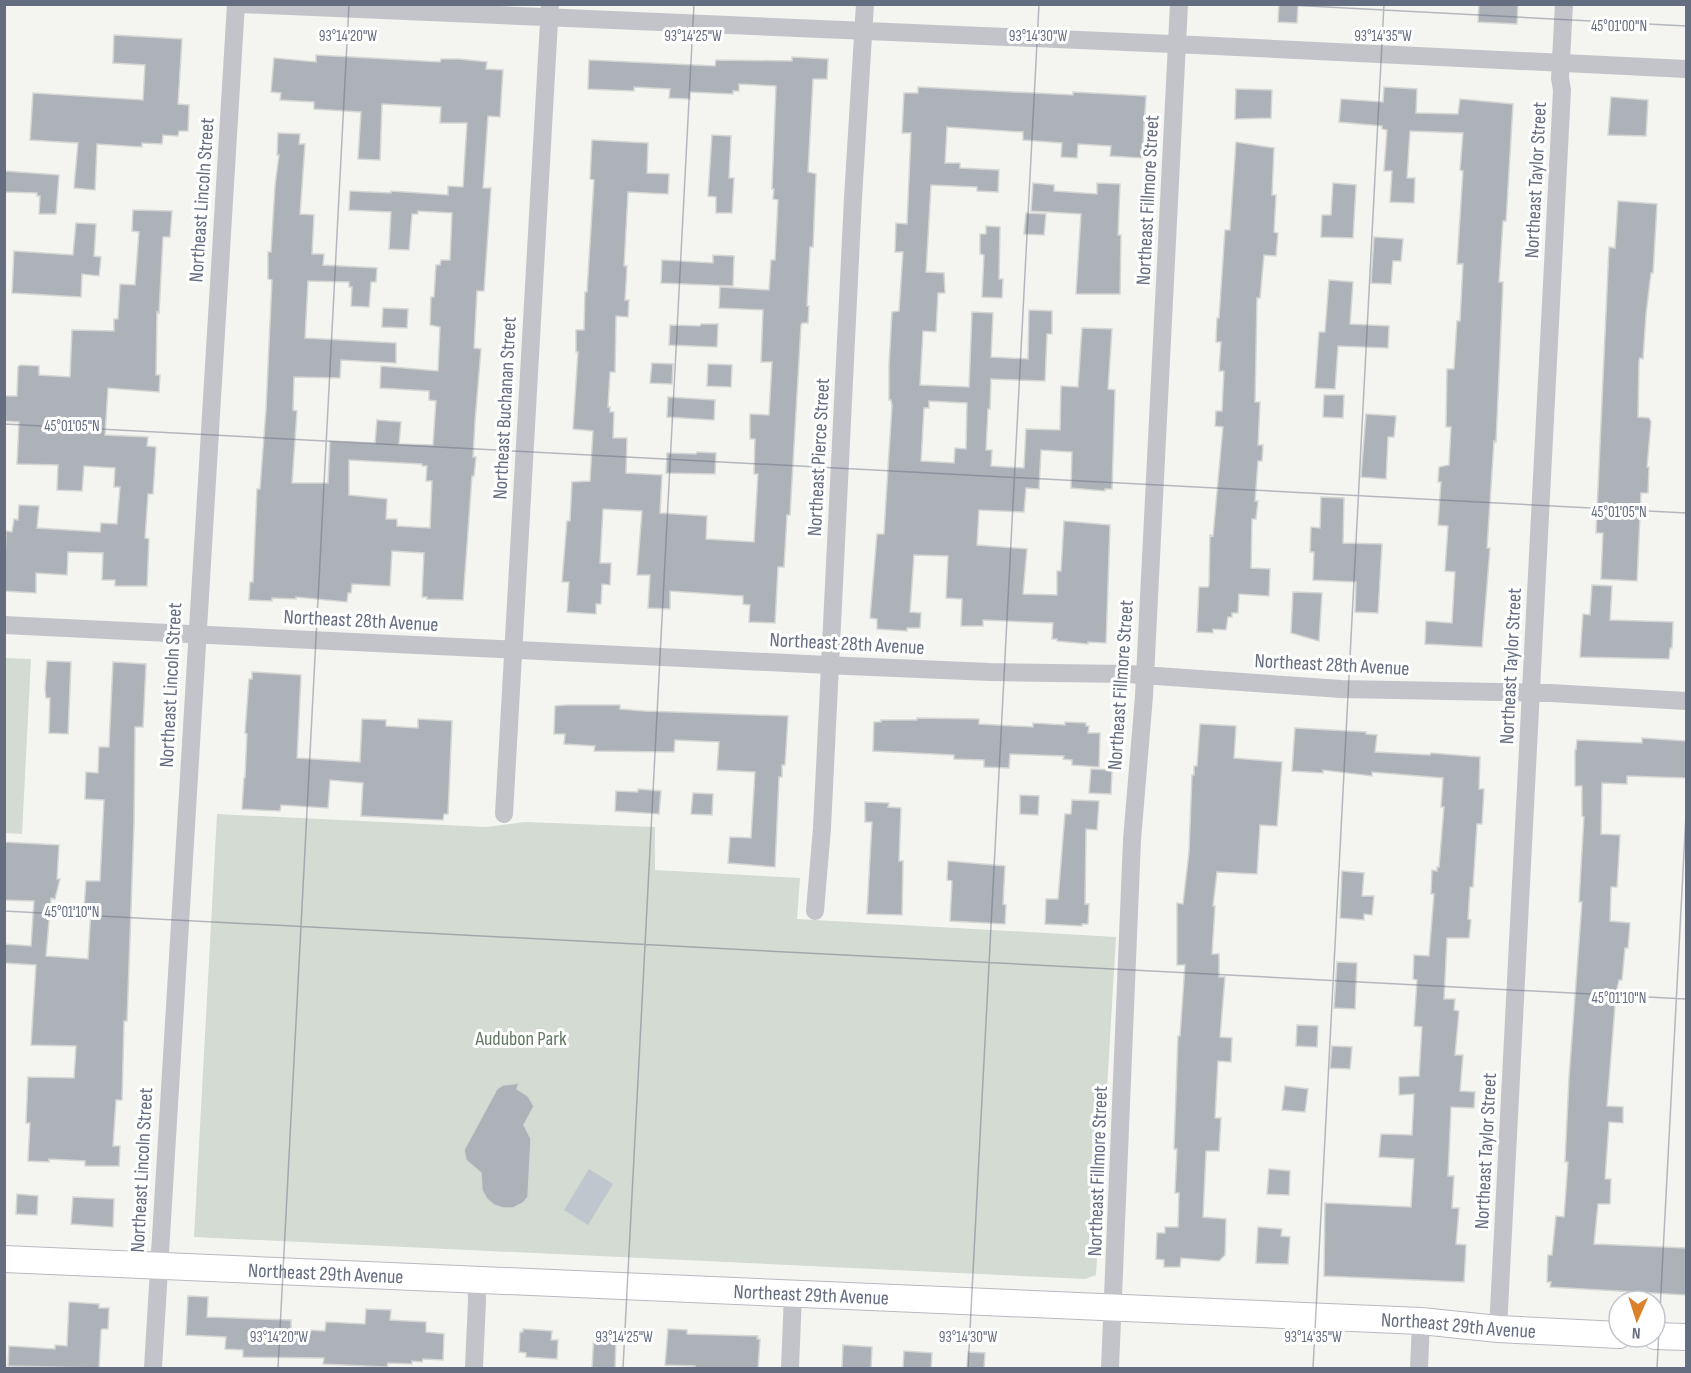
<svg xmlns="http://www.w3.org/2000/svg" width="1691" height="1373" font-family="'Sofia Sans Condensed',sans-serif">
	<rect width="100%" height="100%" fill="#f4f5f1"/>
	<path fill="#d3dbd2" d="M4,658l27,1 -9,175 -17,-1z
		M217,814l269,13 39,-5 130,5v43l145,8 -3,41 319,18 -20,338 -11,4 -891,-42z"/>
	<path fill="#bfc6cd" d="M589,1169l24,15 -25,41 -24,-15z"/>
	<path fill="#adb1b8" stroke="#d5d6d4" stroke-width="1.5" fill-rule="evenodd" d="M1279,4h19l-1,19 -19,-1z
		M1479,4h39l-1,20 -39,-2z
		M114,35l68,4 -4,65 11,1 -1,26h-9l-1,5 -15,-1 -1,9 -20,-1v4l-45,-3 -2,46 -21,-2 4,-45 -48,-3 3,-47 110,7 2,-35 -32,-2z
		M316,55l124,7 1,-3h18l28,3 -1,7 17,1 -3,47 -12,-1 -5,72h8l-7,103h-7l-3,57 7,1 -6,72 -2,36h3l-2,19h-2l-9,124 -36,-1v-2h-5l2,-44 -32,-2 -2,35 -38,-2 -1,9h-3l-1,9 -51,-5v2l-24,-1v3l-23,-1 1,-18h3l4,-93h3l6,-79 6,-130 -4,-1v-27h3l4,-66 4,-31h-2l1,-22 22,1 -1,10h6l-5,70 14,1 -2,39h12l-1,11 54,3 -1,14h-5l-2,25 -18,-1 1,-19h-3v-5l-41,-1 -3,57 91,5v20l-55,-3 -1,18 -46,-1 -1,33 4,1 -5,72h36l2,-42 45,2 2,-23 24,2 -2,22 34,1 3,-44 -7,-1v-9l-49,-3 1,-22 57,5 2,-44 -10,-2 1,-28h3l2,-32h4l1,-5h9l2,-47 -34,-2v3h-6l-3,36 -20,-1 2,-37 -42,-2 1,-19 41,2v-2l57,4v-9l15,1 4,-64h-27l1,-16 -59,-3 -2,56 -22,-1 3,-47 -47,-3v-7l-34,-2 1,-7 -10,-1 3,-34 42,4zM349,460l73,4v2h5l-1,15h6l-2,47 -33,-2v-7h-11l1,-20 -38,-4z
		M792,57l36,2 -1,20h-14l-5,93 8,2 -3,73h-3l-3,59h2l-1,17h-6l-1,2 -11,190h-3l-3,52h-6l-3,56 -26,-1 1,-17 -7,-1v-8l-73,-5v18l-22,-1 2,-33h-13l5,-64 -39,-2 -3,54h11l-1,22 -8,-1 -1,20h-5v10l-29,-2 2,-30h-7l5,-61h3l2,-39 18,-1 3,-50 -20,-2 5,-77h-2v-22h8l1,-38h2l7,-112 -4,-1 2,-39 56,3 -1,30 22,1 -1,20 -40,-2 -4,74h3l-2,34h4l-1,17 -12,-1 -1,56h-5l-2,35h2v5h4l-1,26h14l-1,35 36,2 -2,38 47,3 -1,23 48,3 4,-68h-4l1,-35h-5v-25l19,1 3,-53h-11l2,-52 -44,-2 1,-21 49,3 2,-30h4l3,-60 -5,-1 1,-10h-2l4,-103 -37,-2v7h-6v3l-43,-2v7l-21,-1 1,-9 -36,-2v4l-46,-2 1,-29 126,6 1,-6 76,1z
		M918,87l155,8v-3l73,4 -4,62 -32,-2 1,-10 -33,-2 -1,14 -16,-1 1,-14 -39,-3v-8l-76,-5 -2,36h15v5l39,2 -1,22 -21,-1v-4l-46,-2 -5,87 18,1 1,20h-7l-2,39 -13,-1 -3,54 49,2 3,-75 21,1 -2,44 37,2 1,-49 23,1v23h-5l-2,47 -54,-2 -1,30h-2l-2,41h6l-1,16 33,2 2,-39 34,1 1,-44 17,1 4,-59 30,1 -4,60 7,1 -3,99h-7v2l-34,-3 1,-36 -31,-2 -2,39 -13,-1 -2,24 -45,-2 -2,35 50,4 -4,45 34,1v-24h4l3,-50 46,4 -4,118 -18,-1v2l-31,-3v-2h-5l1,-16 -70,-3v6h-22l1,-27 -16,-1 2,-42 -34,-1 -4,57 11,1 -1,15h-13v3l-30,-2v-10l-7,-1 7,-84h7l4,-66 4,-62 -1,-6h-2v-35l3,-53 7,-1 4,-59h-8l1,-29 11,1 4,-91h-9l2,-40h14zM929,401l38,2 -1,46 -11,-1 -1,15 -33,-2 3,-53h5z
		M1384,87l33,2 -1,24 42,1 2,-15 53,5 -7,117h-3l-4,61h4l-7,160 -2,-1 -7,107h3l-8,99 -57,-3 1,-23 26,2 3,-51 -10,-1 3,-45 -10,-1 3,-43h-3l1,-15 10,-2 2,-38h-5l1,-58h7l3,-48h3l3,-57h-6l6,-93 -3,-1 3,-37 -53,-2 -3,47h8l-1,25 -24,-1 2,-31h-8l3,-41 -5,-1v-3l-43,-4 2,-23 42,3z
		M1236,89l36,1 -1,28 -36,1z
		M1611,97l37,3 -2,36 -38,-1z
		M712,135l19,1 -2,42h5l-2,35h-16v-16l-8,-1z
		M1236,142l38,6 -2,47h4l-2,37 4,1 -2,23 -12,-1 -4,43h-3l-2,104h5l-2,43h5l-1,16h-4l-3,40h3l-2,18h-4l-1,49 19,1 -1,27 -30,-2 -1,19h-6v4h-4l-2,13 -13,-1v4l-16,-1 2,-45h9l1,-2 1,-50 3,1 10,-109 -8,-1 1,-15h6l2,-40h-5l2,-29h-5l1,-24h2l6,-88h5z
		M4,171l55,4 -3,39h-17l1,-18h-3v-3l-33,-1z
		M1033,183l21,2v6l43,3v-11l23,1 -2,51h3l-1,59h-44l5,-80 -50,-3z
		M1333,183l23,2 -3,53 -32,-1 1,-22h9z
		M1618,201l39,3 -4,69h-2l-5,41 -3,45 -3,-1 -1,3 -1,56 11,1 2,4 -4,45h2l-1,26h-7l-4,88 -36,-2 2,-46h-7l13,-286 6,1z
		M133,210l39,1 -2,26h-7l-4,76 -2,-1 -1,63h4l-1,17 -51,-4 -3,47 43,2 -1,9 9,1 -3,47h-5l-3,44 4,1 -2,47h-32v-6h-13l1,-27 -35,-1 -1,23 -31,-2v20l-32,-2 2,-60 6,1 2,-13 4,1 1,-15 20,1 -2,22 63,4 1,-9 16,1 3,-37h-6l1,-19 -31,-2 -2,25 -25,-1 1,-25 -41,-1 2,-42 -14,-1v-25h12l1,-29 2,-2 19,1v9l31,2 2,-47 42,1v-12h4l2,-35 15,1 4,-53 -7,-1z
		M1026,213l20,1 -2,21 -20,-1z
		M76,223l20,1 -2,32 7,1 -2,19 -17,-2 -1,23 -69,-4 2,-42 59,4z
		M986,226l14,1 -1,52h4l-1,19 -20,-1 2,-42 -4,-1v-20h6z
		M1374,237l29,2 -2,22h-8l-2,23 -20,-1z
		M713,255l21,1 -1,30 -72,-3 1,-23 51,3z
		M1329,280l24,2 -3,42 39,2 -1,22 -50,-2 -3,43 -20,-1 4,-56h6z
		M383,308l25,1 -1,19 -25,-1z
		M701,324h17l-1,23 -48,-2 1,-20 30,1z
		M652,363l21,1 -1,20 -22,-1z
		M708,364l24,1 -1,22 -24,-1z
		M1324,395h20l-1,23 -20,-1z
		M668,397l47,3 -1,20 -47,-3z
		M1366,414l30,2 -2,21h-6l-2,42 -25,-2z
		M697,452l19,1 -1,21 -49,-1 1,-20 29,1z
		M1321,497l23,1 -1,45 39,1 -4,69 -23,-1 1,-30 -43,-2 1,-28h-4l1,-25 9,1z
		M1592,585l20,1 -2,34 63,2 -1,26h-2l-1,11 -89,-2 3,-43 7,1z
		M1293,592l29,1 -3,48 -28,-8z
		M47,661l24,1 -3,72 -19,-1 1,-35h-4l-1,-10z
		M113,662l33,2 -3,63h-8l-1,96 -7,198h-3l-2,79h-6l-3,46h7l-1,20h-34v-5l-36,-2v3l-21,-1 2,-38h-4l2,-46 46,1 2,-32 -45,-1 5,-80 -32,-2v-19l27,2 3,-45 -30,-1v-58l55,3 -2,34h3l-5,20 -4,-1 -5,58 42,3 3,-49 -7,-1 2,-28h14l4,-81 -19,-1 1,-27 12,1 1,-26h10z
		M252,672l49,3 -4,83 63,4 2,-43 24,1v6l32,2v-9l34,2 -4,93h-4l-1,6 -82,-4 2,-33 -33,-3 -2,28 -47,-3 -1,6 -38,-2 2,-31h1l2,-44 -2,-1 4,-54h3z
		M567,705h53v4l24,2 144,5 -3,49h-3v12h-3l-4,90 -47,-4 2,-26 21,1 4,-66 -38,-2 2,-28 -44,-2 -1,12 -80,-1 1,-5 -31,-2 1,-10h-11l1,-28z
		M917,718l62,1v5l54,3v-4l32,2v-3l21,1v3h3l-1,7h12l-1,34 -27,-2v-5l-9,-1 1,-3 -54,-2 -1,14 -25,-1v-7l-30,-1v-4l-81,-4 1,-29h7v-2h36z
		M1200,724l36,2 -2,32 48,4 -5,64 -17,-1 -3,49 -40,-2 -4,34h2l-3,48h7v23h6l-5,60 12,1 -1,24 -13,-1 -3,57h6l-2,33h-13l-3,66 23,2 -1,36 -6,6 -38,-3 -1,9h-16v-7l-8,-1 1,-26h8v-6h13l1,-34h-4l2,-44h-3l4,-113h2l5,-71h-8v-62l6,1 6,-52 3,-77h2v-9h3z
		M1295,728l71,4v2l11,1 -2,17 55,3 1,-2 49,4 -1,32h5l-2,35h-5l-4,63h-3l-2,32 3,1 -2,18h-22l-3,61h11l-1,11 5,1 -4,44h8l-3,36 15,1 -1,16 -23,-1 -3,69h6l-2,32h7l-3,36 10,1 -2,37 -140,-6 1,-73 86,4 3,-48 -35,-2 2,-23 31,1 2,-41 -15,1v-18l20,-1 3,-49 -8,-1 3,-46 -4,-1 1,-24 15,1 5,-62h-3l1,-24 5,1v-4h2l5,-60h-3l2,-29 -71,-6v4l-49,-6v3l-31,-2z
		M1642,738l44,3v37l-59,-2v8l-25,-1 -1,51 19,1 -3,52h-6l-1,34 20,2 -2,25h-3l-3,32h-3l-3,13 -9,113 16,1v16l-14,-1 -4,57h6l-1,25h-12l-4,40 92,4v47l-136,-8 1,-5h-4l1,-27h4l4,-39 8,1 4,-55h-3l4,-84 13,-176h-3l5,-85 -2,-1v-30h-7v-36h1l1,-10 65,3z
		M1091,769l21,1 -1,24 -22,-1z
		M638,789l23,2 -2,23 -44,-3 1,-20 22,1z
		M693,793l20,1 -1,21 -21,-1z
		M1020,795l19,1 -1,19 -18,-1z
		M1072,800l27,1 -2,29 -11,-1 -1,75h4l-1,20h-6v2l-37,-2 1,-25h12l7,-85h6z
		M865,802l24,1 -1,4 13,1 -2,53h4l-1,54 -35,-1 5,-92h-7z
		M948,861l57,5 -2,38 3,1 -1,19 -55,-3 2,-40 -5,-1z
		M1342,871l22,2 -2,23h12l-2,19 -8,-1v6l-24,-2z
		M1337,962l20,1 -2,46 -21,-1z
		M1297,1025l21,1 -1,21 -21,-1z
		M1332,1046l20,1 -2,22 -20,-1z
		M519,1083l-2,6 11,7 6,10 -10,19 7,14 -3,58 -5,6 -10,5h-10l-9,-3 -7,-6 -5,-9 -1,-17 -15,-13 -2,-10 33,-61 6,-4z
		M1285,1086l23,3 -3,23 -23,-2z
		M1269,1169l21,2 -1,24 -22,-1z
		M17,1194l21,2 -1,19 -21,-1z
		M73,1197l41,2 -1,28 -42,-3z
		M1258,1227l24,2 -1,7 9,1 -2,27 -32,-1z
		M188,1296l20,1 -1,20 84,3v9l34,2 1,-9 39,2 1,-15 25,1 -1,10 36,2v10l18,2 -1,26 -20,-1 -1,3 -10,-1v3l-24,-1 -1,4 -64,-3 1,-6 -81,-1v-7l-18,-1 1,-12 -40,-2z
		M69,1302l30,2v4h10l-1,21h-6l-1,2 -2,37 -91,-2 1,-20 46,3v-4l12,1z
		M523,1329l29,2 -1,9h7l-1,19 -31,-2v-4l-7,-1 1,-20h3z
		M668,1329l19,1v4l71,2 -1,3h3l-2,29h-63v-2l-30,-1z
		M594,1335l22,1 -1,32h-23z
		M843,1345l29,2 -1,21h-29z
		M904,1351l28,2 -1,15h-28z
		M968,1352l17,1 -1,15h-17z"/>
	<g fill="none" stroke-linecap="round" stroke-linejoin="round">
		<defs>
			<g id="secondary">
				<path id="s1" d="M4,1259l1417,62 77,8 121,6"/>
				<path d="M1655,1336l31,1"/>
			</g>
		</defs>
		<use href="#secondary" stroke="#b7b9bf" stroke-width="28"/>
		<path stroke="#c3c4c9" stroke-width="18" d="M241,4l954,41 491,24
			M4,625l844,41 142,6 138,2 213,15 210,4 135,8
			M504,814l46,-810
			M815,911l7,-83 31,-630 12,-194
			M1498,1329l64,-1239 -2,-12 4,-74
			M153,1368c24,-454 52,-909 83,-1364
			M474,1368l3,-68 -1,-20
			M790,1368l3,-74
			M1110,1368l22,-528 12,-144 35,-692
			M1419,1368l2,-47"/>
		<use href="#secondary" stroke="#fff" stroke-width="26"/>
	</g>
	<path fill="none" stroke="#656d81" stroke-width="1.5" stroke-opacity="0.45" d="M1270,4l416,22M4,424l1682,89M4,911l1682,88M278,1368l71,-1364M623,1368l71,-1364M968,1368l71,-1364M1313,1368l71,-1364M1657,1368l29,-554"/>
	<g text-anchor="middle" stroke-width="6" stroke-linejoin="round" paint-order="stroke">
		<g font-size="20" fill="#656d81" stroke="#fff">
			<text transform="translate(1535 180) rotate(-87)" y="7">Northeast Taylor Street</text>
			<text transform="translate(201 200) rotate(-86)" y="7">Northeast Lincoln Street</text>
			<text transform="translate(1147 200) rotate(-87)" y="7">Northeast Fillmore Street</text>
			<text transform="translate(504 408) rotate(-87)" y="7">Northeast Buchanan Street</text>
			<text transform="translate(818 457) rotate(-87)" y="7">Northeast Pierce Street</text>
			<text transform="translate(361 620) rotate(3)" y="7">Northeast 28th Avenue</text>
			<text transform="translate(847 643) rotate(3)" y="7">Northeast 28th Avenue</text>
			<text transform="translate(1332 664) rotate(3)" y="7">Northeast 28th Avenue</text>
			<text transform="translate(1510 666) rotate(-87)" y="7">Northeast Taylor Street</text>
			<text transform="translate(170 685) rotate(-87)" y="7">Northeast Lincoln Street</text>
			<text transform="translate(1120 685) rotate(-86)" y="7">Northeast Fillmore Street</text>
			<text transform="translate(1485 1151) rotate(-87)" y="7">Northeast Taylor Street</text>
			<text transform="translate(141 1170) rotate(-87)" y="7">Northeast Lincoln Street</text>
			<text transform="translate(1097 1171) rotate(-88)" y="7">Northeast Fillmore Street</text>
			<text dy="7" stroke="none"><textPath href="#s1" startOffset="322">Northeast 29th Avenue</textPath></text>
			<text dy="7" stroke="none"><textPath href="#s1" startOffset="808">Northeast 29th Avenue</textPath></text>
			<text dy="7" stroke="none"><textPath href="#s1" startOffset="1456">Northeast 29th Avenue</textPath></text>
		</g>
		<g font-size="20" fill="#637864" stroke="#fff">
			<text x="521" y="1045">Audubon Park</text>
		</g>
	</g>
	<g font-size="15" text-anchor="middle" fill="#656d81" stroke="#fff" stroke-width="6" stroke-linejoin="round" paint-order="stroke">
		<text x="1619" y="31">45°01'00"N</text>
		<text x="348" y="41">93°14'20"W</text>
		<text x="693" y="41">93°14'25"W</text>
		<text x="1038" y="41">93°14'30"W</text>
		<text x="1383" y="41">93°14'35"W</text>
		<text x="72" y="431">45°01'05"N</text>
		<text x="1619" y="517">45°01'05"N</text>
		<text x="72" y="917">45°01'10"N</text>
		<text x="1619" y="1003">45°01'10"N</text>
		<text x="279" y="1342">93°14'20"W</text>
		<text x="624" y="1342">93°14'25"W</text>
		<text x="968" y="1342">93°14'30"W</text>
		<text x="1313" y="1342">93°14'35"W</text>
	</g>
	<rect width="1691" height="1373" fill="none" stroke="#656d81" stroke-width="12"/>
	<g transform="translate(1637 1319) rotate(183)"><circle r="28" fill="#ffffff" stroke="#c1c5cd" stroke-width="1.5"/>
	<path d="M0-4.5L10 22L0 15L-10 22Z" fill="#db812a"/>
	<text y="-9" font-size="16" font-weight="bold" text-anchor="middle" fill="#656d81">N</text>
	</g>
</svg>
